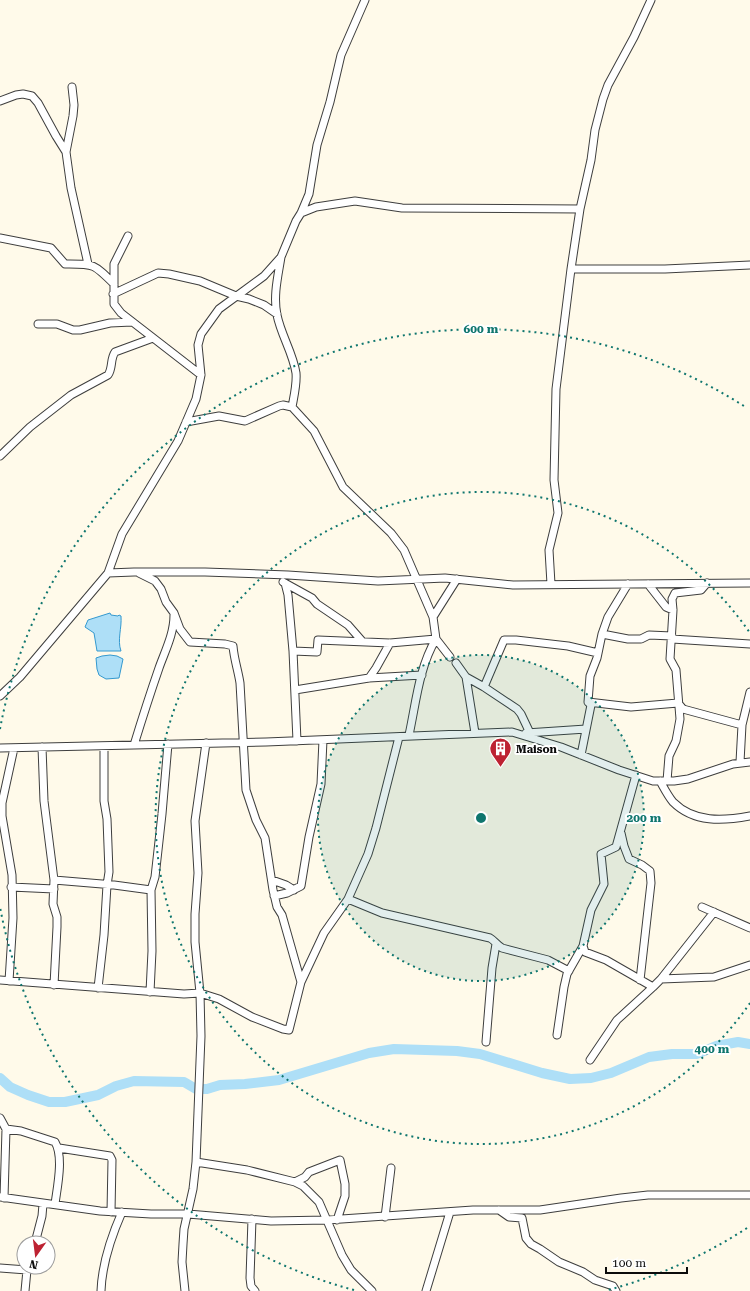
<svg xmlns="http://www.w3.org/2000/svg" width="750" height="1291" font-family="'Roboto Serif',serif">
	<rect width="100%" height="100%" fill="#fffaea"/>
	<path fill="#aedff7" stroke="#3499cf" d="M110,613l1,2 7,1 1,-1 2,1c1,12 -4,24 0,35h-24l-3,-18 -9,-6 3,-7z
		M110,655l7,1 6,3 -4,19 -13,1 -7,-4 -2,-6 -1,-11 6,-2z"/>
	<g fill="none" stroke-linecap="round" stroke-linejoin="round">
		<path stroke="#aedff7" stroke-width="10" d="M0,1078l10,9 18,8 21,7h16l33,-7 18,-9 18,-5 50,1 12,7h11l13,-4 25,-1 34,-4 90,-27 25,-4 63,2 23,3 62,19 28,6 21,-1 20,-5 38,-16 23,-3h25l19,-8 22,-4 12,2"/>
		<defs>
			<path id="minor" d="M72,87l2,18 -1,11 -7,36 5,36 17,76
				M0,101l16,-6 7,-1 9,2 6,7 18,33 10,16
				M301,213l15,-6 39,-6 47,7 178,1
				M128,236l-14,28v40l7,9 80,62
				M0,238l51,10 14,16c29,0 28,-1 49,20
				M281,257c-3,19 -8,39 -4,58 4,20 16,38 19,58 1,11 -2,23 -4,34
				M571,269h94l85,-4
				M113,294l45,-21 11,1 31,7 36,15 13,3 15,6 13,9
				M38,324h19l16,6h7l30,-7 22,-1
				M186,422l33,-6 26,5 34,-15 4,-1 9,2 22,24 29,56 48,46 13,17 29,67 3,22 14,18
				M0,456l30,-29 41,-32 37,-20c5,-7 2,-16 7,-23l38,-14
				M108,573l14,-39 56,-93 18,-42 5,-24 -3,-30 3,-11 18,-25 45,-33 17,-19 15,-36 5,-8 8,-19 8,-49 13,-43 11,-47 24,-55
				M139,573l16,8 6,8 5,13 8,11 6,16 10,13 35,2 8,2c1,13 5,24 7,37l6,107 10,30 9,18 8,52 4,17 5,8 19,67
				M283,582l29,16 5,6 31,21 14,16
				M285,583l3,12 5,56 4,90
				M551,584l-2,-34 9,-37 -4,-33 2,-91 15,-120 9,-60 11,-49 4,-30 8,-31 5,-14 26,-48 17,-37
				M648,584l18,23 7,3
				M433,617l24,-38
				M602,634l26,5h13l8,-4 23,1
				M672,639l78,5
				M293,651l24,1 1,-12 72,3 46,-4
				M456,663l10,14 9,56
				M466,677l18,10 33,22 4,5 9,19
				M369,678l7,-10 14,-25
				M484,687l20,-47h12l52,6 30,7
				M295,690l74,-12 53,-3
				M0,696l20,-19 88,-104 26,-1h71l83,3 90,6 67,-3 68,7 237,-2
				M588,702l43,5 47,-4 5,6 59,16
				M526,733l60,-4
				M409,735c7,-32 10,-68 27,-96
				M134,745c8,-26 16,-51 25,-77 6,-17 15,-34 15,-53
				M42,747l2,54 10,79 -1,24 4,13v10l-3,58
				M0,748l266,-6 246,-10 49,15 58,23 34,11h21l14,-2 45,-15 17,-2
				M581,755l10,-50 -3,-3 2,-26 7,-18 5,-24 6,-17 20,-33
				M740,762l2,-37 8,-33
				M636,775l-20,72 -15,7 3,30 -13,26 -8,36 2,6 21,8 47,27 8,-8 53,-2 36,-12
				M660,781c4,7 8,15 13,21 21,21 50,19 77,14
				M667,781l2,-25 7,-15 4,-22 -4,-49 -6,-11 3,-49 -1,-11 3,-6 26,-3 6,-7
				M621,833l3,13 5,13 13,6 8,6 1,12 -11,97
				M54,880l60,5 37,5
				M272,880l14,5 8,5
				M11,887l43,2
				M274,896l13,-3 14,-7 8,-49 12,-53 2,-44
				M348,899l34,14 108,25c5,3 6,6 12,10l46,12 21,11
				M702,907l48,21
				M661,979l53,-67
				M0,980l184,14 16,-1 19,6 33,18 31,12 6,1 12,-48 23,-49 24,-34 20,-45 8,-26 23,-91
				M9,981l4,-63 -1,-43 -10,-59v-13l12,-55
				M98,988l6,-53 3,-50 2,-13 -2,-53 -3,-18v-55
				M150,992l2,-41 -1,-61 4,-13 7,-63 6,-70
				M557,1035l7,-48 3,-13 16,-28
				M486,1042l6,-74 4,-24
				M590,1060l27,-40 36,-33
				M0,1118l6,11 15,2 34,11c9,15 2,46 0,62
				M59,1148l51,8 2,4 -1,52
				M196,1162l51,8 48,12 8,4 16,16 23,53 9,15 21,21
				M295,1182l10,-5 4,-5 31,-12 5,24v12l-8,24
				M0,1197l100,14 51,3h37l83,7 56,-1 146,-10h67l81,-12 27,-3h102
				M4,1198l2,-69
				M499,1210l10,7 13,1 4,20 5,6 9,5 19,13 24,10 12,8 18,6 3,5
				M385,1217l6,-49
				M252,1219l-2,59 1,8 4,5
				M35,1243l7,-27 1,-12
				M0,1268l27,2 1,-3
				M25,1291l2,-21
				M101,1291c1,-28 10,-54 21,-79
				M185,1291l-3,-29 1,-18 1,-15 9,-40 3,-27 5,-126 -1,-43 -5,-51v-28l3,-41 -3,-52 11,-78
				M426,1291l24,-79"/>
		</defs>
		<use href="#minor" stroke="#3e3e3e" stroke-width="9"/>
		<use href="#minor" stroke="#fff" stroke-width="7"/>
	</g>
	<circle cx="481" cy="818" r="163" fill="#0f766e" fill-opacity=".12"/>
	<g fill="none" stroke="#0f766e" stroke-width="2" stroke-dasharray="2 4">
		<circle cx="481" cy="818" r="163"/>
		<path d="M750 1003A326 326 0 1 1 750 633"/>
		<path d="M747 1228A489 489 0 0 1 608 1290M354 1290A489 489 0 0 1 0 907M0 729A489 489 0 0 1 747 408"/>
	</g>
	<defs>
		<symbol id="building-pin" viewBox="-11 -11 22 30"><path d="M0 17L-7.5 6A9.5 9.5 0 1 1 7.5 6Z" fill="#bd2232" stroke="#fff"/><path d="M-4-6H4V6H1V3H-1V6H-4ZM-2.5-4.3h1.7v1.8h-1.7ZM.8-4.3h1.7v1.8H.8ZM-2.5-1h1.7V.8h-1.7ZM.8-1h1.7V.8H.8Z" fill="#fff"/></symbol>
	</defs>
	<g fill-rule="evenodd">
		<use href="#building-pin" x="488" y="736" width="25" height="34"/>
	</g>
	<g text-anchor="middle" stroke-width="4" stroke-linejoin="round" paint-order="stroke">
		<g font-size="11" font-weight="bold" fill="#0b0b0b" stroke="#fff" text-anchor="start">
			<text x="516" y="753">Maison</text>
		</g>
	</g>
	<circle cx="481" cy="818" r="6" fill="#0f766e" stroke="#fff" stroke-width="2"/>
	<g font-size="12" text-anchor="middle" font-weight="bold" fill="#0f766e" stroke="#fff" stroke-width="4" stroke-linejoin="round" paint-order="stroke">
		<text x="481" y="333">600 m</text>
		<text x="644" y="822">200 m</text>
		<text x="712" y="1053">400 m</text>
	</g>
	<g transform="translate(36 1255) rotate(194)"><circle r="19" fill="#ffffff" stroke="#9d9d9d"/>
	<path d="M0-3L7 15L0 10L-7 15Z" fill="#bd2232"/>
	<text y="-6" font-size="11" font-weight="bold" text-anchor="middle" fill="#0b0b0b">N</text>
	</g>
	<path d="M606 1267v6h81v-6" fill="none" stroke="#0b0b0b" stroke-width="2"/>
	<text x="612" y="1267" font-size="12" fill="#0b0b0b" stroke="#ffffff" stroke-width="3" paint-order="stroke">100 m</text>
</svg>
